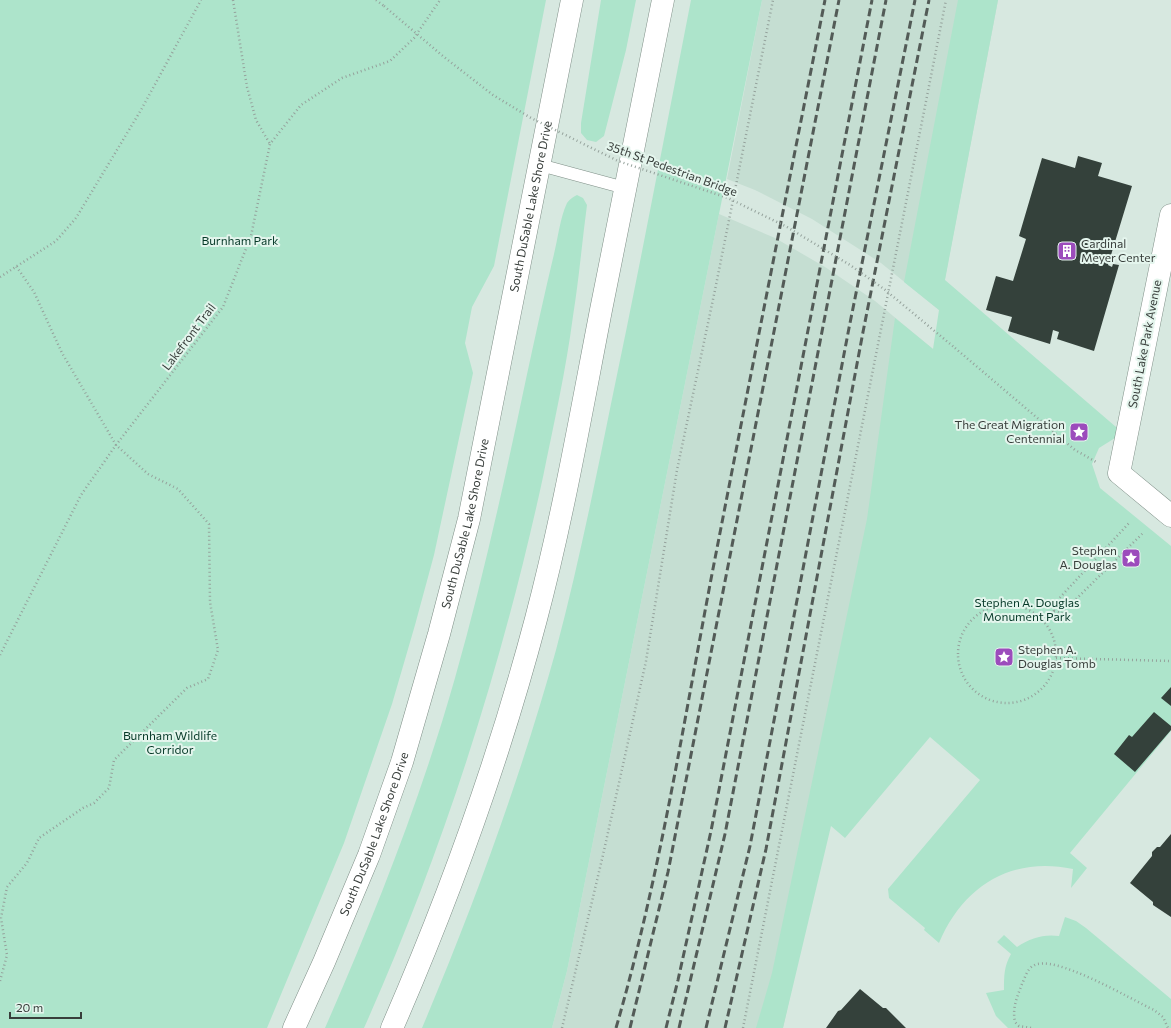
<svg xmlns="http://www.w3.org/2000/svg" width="1171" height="1028" font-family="Commissioner,sans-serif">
	<rect width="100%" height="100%" fill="#d7e8e0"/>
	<path fill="#c5ded2" d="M762,0h236l-59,310 -58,-47 -69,-44 -57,-29 -28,-11z
		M719,214l56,24 50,29 50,34 58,48 -150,679h-231l15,-57z"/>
	<path fill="#ade4cb" d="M0,0h546l-52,266 -22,41 -7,36 8,30 -39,182 -19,70 -23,79 -48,139 -77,185h-267z
		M601,0h35l-10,50 -22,86 -8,6 -9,-2 -6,-7v-10z
		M691,0h71l-195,971 -15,57h-130c52,-123 98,-249 134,-378 22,-83 39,-167 56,-251 28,-133 53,-266 79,-399z
		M958,0h40l-53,280 178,153 -24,15 -7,16 8,24 71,58v185l-101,122 17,15 -16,20 2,-19c-62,-13 -110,17 -134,74l-15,-13 1,-2 -36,-30 -1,-9 92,-109 -50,-43 -85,101 -14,-12 -48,202h-27l16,-55 95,-454 28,-201 38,31 6,-39 -35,-28z
		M577,195l6,3 4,7c-5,37 -8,74 -14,111 -7,54 -19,107 -30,161 -41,189 -100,374 -179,551h-39c50,-114 96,-230 130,-350 28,-99 50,-199 71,-299 9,-42 18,-83 28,-125 4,-16 6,-36 13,-51 3,-4 6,-6 10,-8z
		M1065,917l11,4 10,7 85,71v29h-163l-12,-12 -10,-23 18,-3c0,-14 0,-24 7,-36l-14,-12 7,-7 13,12c14,-9 26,-13 42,-11z"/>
	<path fill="#34413b" d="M1078,156l24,7 -4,13 34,10 -24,79 4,2 1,-3 6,1 -25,86 -37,-12 2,-7 -6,-2 -3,14 -42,-13 4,-14 -26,-7 10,-34 17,5 13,-42 -7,-3 23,-78 33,10z
		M1171,687v19l-10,-8z
		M1154,712l17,14v4l-36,42 -21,-18 15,-19 3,2z
		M1171,834v83l-18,-12v-3l-23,-19 22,-27v-4l5,-5h3z
		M860,989l23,19h3l20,20h-80l12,-17 3,-1z"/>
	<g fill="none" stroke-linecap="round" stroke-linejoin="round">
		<defs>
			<path id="lane" d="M540,165l85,23"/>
			<path id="secondary" d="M1171,215l-52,258 52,43"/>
			<g id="highway">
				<path id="s1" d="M294,1028l30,-66 45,-107 33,-93 37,-128 30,-115 103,-519"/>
				<path d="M392,1028c58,-133 107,-269 144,-409 27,-102 45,-206 65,-309 20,-104 41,-207 62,-310"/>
			</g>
		</defs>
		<use href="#lane" stroke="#7f8f87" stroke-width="13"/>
		<use href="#secondary" stroke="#7f8f87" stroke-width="23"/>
		<use href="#highway" stroke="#7f8f87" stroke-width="23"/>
		<path stroke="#95a29c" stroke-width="2.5" stroke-dasharray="1 3" stroke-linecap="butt" d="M233,0l14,87 9,33 14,24
			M376,0l8,6
			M0,277l56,-36 20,-23 65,-108 60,-110
			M955,348l120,102 23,13
			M958 654a49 49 0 1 1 98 0a49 49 0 1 1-98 0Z
			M1054,611l8,2 81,-80
			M1054,611l-1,-6 77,-83
			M1043,621l11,-10
			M0,655l81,-160 35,-50 107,-138 28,-71 19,-92 31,-39 41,-27 48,-17 24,-23 26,-38
			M1056,658l115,3
			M0,981l7,-26 -6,-37 6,-31 20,-24 12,-25 44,-30 11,-5 15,-15 5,-28 73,-72 21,-9 10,-29 -8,-48 -1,-78 -31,-35 -30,-15 -32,-29 -54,-92 -28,-61 -18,-26
			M562,1028l41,-173 43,-194 31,-191 38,-180 58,-290
			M743,1028l203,-1028
			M1031,1028l-12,-2 -4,-4c-3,-14 2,-25 7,-38 3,-6 5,-15 11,-18 19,-14 99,34 121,44l9,7 5,11"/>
		<use href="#lane" stroke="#fff" stroke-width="12"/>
		<use href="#secondary" stroke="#fff" stroke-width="22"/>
		<use href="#highway" stroke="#fff" stroke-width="22"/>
		<path stroke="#535b57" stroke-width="3" stroke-dasharray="8 4" stroke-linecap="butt" d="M616,1028c43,-148 67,-302 96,-454 37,-191 75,-383 113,-574
			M630,1028l38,-156 171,-872
			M666,1028l12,-48 33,-149 161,-831
			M679,1028l46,-194 161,-834
			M706,1028l44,-182 99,-518 66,-328
			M725,1028l41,-179 97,-517 66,-332"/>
		<path stroke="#95a29c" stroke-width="2.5" stroke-dasharray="1 3" stroke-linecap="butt" d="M384,6l60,51 49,38 38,23 87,43 110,37 59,29 63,38 34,24 71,59"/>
	</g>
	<defs>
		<symbol id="building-square" viewBox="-11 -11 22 22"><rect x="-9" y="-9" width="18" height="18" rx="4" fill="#9c4cbc" stroke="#e4f5ed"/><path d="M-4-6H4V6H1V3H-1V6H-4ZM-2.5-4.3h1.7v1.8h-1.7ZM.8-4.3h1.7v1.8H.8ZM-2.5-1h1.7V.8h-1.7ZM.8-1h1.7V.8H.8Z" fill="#fff"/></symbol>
		<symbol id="sight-square" viewBox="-11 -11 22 22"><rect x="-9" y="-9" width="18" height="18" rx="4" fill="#9c4cbc" stroke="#e4f5ed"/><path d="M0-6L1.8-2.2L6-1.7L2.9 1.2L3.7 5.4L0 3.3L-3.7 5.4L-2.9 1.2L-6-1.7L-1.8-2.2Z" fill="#fff"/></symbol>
	</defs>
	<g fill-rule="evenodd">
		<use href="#building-square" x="1056" y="240" width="22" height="22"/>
		<use href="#sight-square" x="1068" y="421" width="22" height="22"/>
		<use href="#sight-square" x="1120" y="547" width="22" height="22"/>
		<use href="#sight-square" x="993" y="646" width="22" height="22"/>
	</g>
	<g text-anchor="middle" stroke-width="4" stroke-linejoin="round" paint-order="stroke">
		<g font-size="12" fill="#383e3b" stroke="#e4f5ed">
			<text transform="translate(672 169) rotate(20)" y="4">35th St Pedestrian Bridge</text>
			<text dy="4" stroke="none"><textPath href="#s1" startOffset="858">South DuSable Lake Shore Drive</textPath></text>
			<text transform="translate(189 337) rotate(-53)" y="4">Lakefront Trail</text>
			<text transform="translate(1145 344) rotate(-79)" y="4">South Lake Park Avenue</text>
			<text dy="4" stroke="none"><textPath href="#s1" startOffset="534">South DuSable Lake Shore Drive</textPath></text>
			<text dy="4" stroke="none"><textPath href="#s1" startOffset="210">South DuSable Lake Shore Drive</textPath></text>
		</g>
		<g font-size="12" fill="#053827" stroke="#e4f5ed">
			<text x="240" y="245">Burnham Park</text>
			<text x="1027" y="607">Stephen A. Douglas<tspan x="1027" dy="14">Monument Park</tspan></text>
			<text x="170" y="740">Burnham Wildlife<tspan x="170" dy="14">Corridor</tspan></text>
		</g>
		<g font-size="12" fill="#383e3b" stroke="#e4f5ed" text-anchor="start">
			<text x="1081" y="248">Cardinal<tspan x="1081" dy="14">Meyer Center</tspan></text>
			<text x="1065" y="429" text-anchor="end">The Great Migration<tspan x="1065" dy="14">Centennial</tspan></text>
			<text x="1117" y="555" text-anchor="end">Stephen<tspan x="1117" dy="14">A. Douglas</tspan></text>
			<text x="1018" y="654">Stephen A.<tspan x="1018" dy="14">Douglas Tomb</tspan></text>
		</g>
	</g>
	<path d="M10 1012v6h71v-6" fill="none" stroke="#383e3b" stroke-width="2"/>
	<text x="16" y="1012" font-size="12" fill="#383e3b" stroke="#e4f5ed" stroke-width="3" paint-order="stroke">20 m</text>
</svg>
